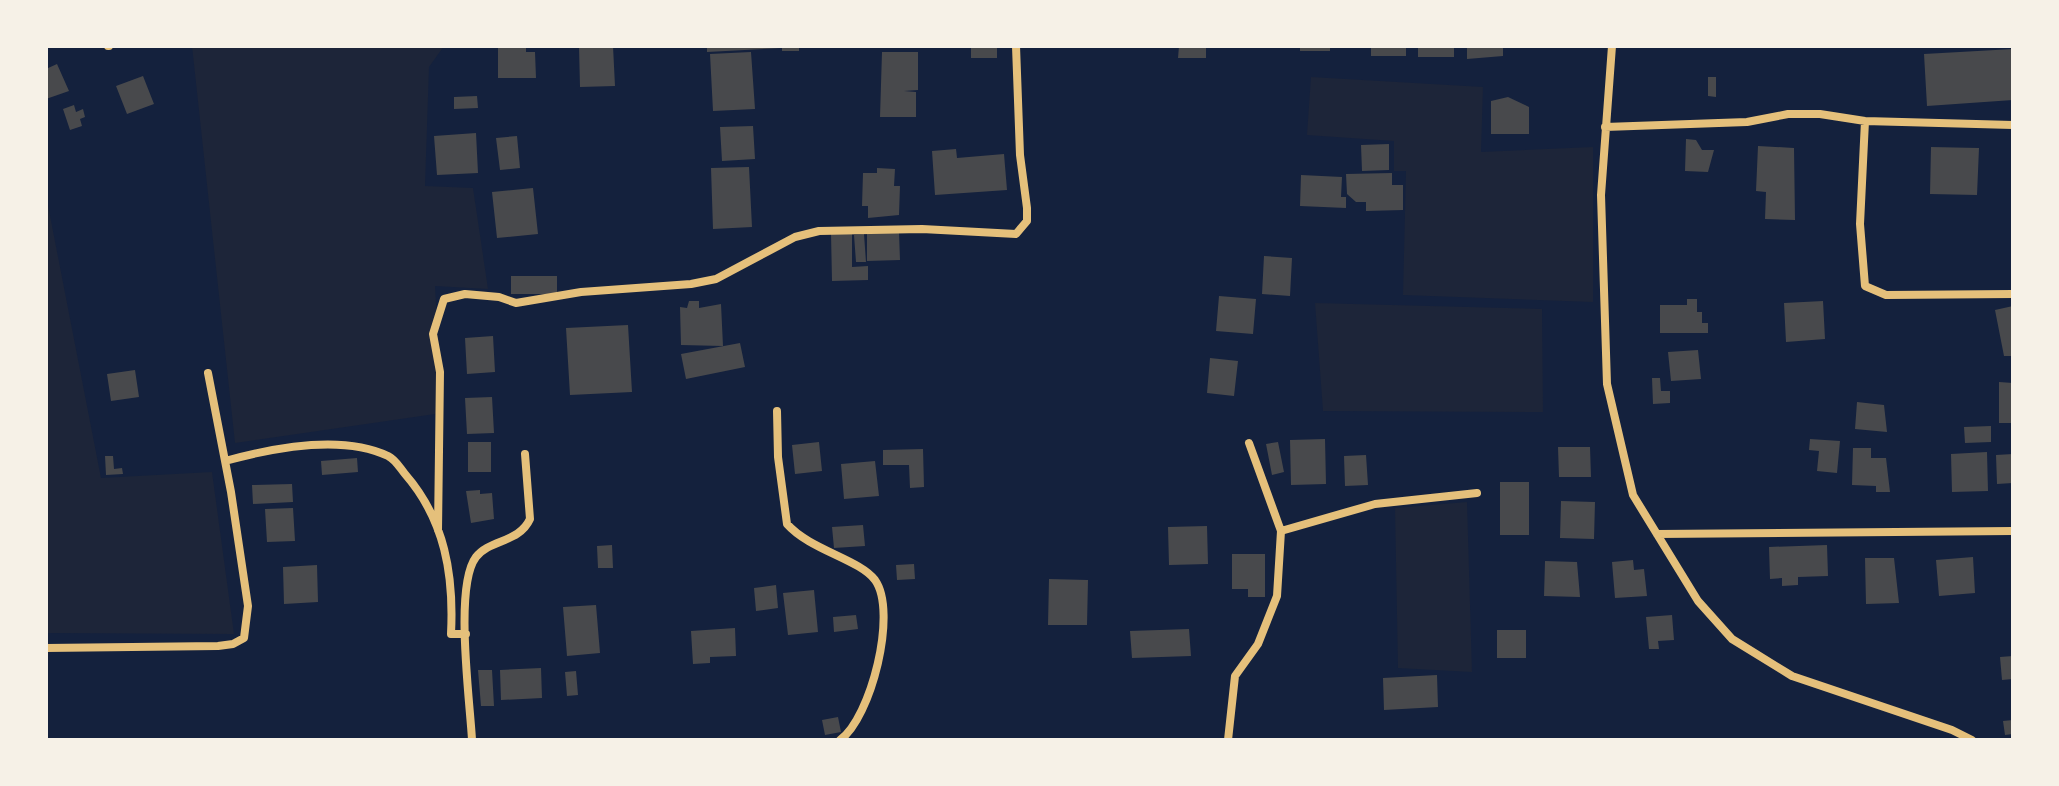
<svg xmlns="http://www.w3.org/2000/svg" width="2059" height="786" font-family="'PT Sans Narrow',sans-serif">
	<rect width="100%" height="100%" fill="#14213d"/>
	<path fill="#1d2539" d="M192,46h252l-15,21 -4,119 48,2 15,101 -53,-3 7,127 -207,30z
		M1311,77l172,10 -2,65 112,-5v155l-190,-7 3,-124h-12v-30l-87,-6z
		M46,195l55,283 111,-6 22,162 -188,-1z
		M1315,303l227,6 1,103 -220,-1z
		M1467,502l5,170 -74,-4 -3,-160z"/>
	<path fill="#48494c" d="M498,46h28v6h9l1,26h-38z
		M579,46h34l2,40 -35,1z
		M707,46h74v2l-74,4z
		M782,46h17v5h-17z
		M971,46h26v12h-26z
		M1179,46h27v12h-28z
		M1300,46h30v5h-30z
		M1371,46h35v10h-35z
		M1418,46h36v11h-36z
		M1467,46h36v10l-36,3z
		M2013,49v51l-86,6 -3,-52z
		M751,52l4,57 -42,2 -3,-57z
		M882,52h36v38l-14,1 12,1v25h-36z
		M57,64l12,27 -23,8v-30z
		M143,76l11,28 -27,10 -11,-28z
		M1708,77h8v20l-8,-1z
		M477,96l1,12 -24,1v-12z
		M1508,97l21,10v27h-38v-33z
		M74,105l2,7 7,-3 2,8 -5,2 2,7 -12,4 -7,-21z
		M753,126l2,33 -33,2 -2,-34z
		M476,133l2,40 -41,2 -3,-39z
		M517,136l3,32 -20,2 -4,-32z
		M1686,139l10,1 6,10h12l-6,22 -23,-1z
		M1389,144v26l-27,1 -1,-26z
		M1758,146l36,2 1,72 -30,-1 1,-27 -10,-1z
		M1931,147l48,1 -2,47 -47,-1z
		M956,149l1,9 47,-4 3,36 -72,5 -3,-44z
		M749,167l3,60 -39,2 -2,-61z
		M877,168l18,1 -1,17h6l-1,29 -31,3v-12h-6l1,-33h14z
		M1392,173v12h11v25l-37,1v-9h-10l-9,-8 -1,-20z
		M1301,175l41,2 -1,20h5v11l-46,-2z
		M533,188l5,46 -41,4 -5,-46z
		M899,232l1,28 -33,1v-28z
		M831,233h21v34l16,-1v14l-36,1z
		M864,234l2,28h-10l-2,-27z
		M1264,256l28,2 -2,38 -28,-2z
		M511,276h46v18h-46z
		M1219,296l37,3 -3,35 -37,-3z
		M1687,299h10v13h5v11h6v10h-48v-28h27z
		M689,301h10v7l22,-4 2,42 -42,-1 -1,-38 7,1z
		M1823,301l2,38 -39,3 -2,-39z
		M2013,306v50h-9l-9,-46z
		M628,325l4,67 -62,3 -4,-67z
		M493,336l2,36 -28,2 -2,-36z
		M740,343l5,24 -59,12 -5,-25z
		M1698,350l3,29 -30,2 -3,-29z
		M1210,358l28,3 -4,35 -27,-3z
		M135,370l4,27 -28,4 -4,-27z
		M1652,378h8l1,13h9v12l-17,1z
		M1999,382l14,1v40h-14z
		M492,397l2,36 -27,1 -2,-36z
		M1857,402l27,3 3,27 -32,-3z
		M1991,426v16l-26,1 -1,-16z
		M1325,439l1,45 -35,1 -1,-45z
		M1810,439l30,2 -3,32 -20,-2 2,-20 -10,-1z
		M468,442h23v30h-23z
		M819,442l3,29 -27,3 -3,-29z
		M1278,442l6,30 -12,3 -6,-31z
		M1558,447h32l1,30h-32z
		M1853,448h18v10h15l4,34h-14v-6l-24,-1z
		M923,449l1,38 -14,1 -1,-23h-26v-15z
		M1987,452l1,39 -36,1 -1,-38z
		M2013,454v29l-16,1 -1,-29z
		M1366,455l2,30 -23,1 -1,-30z
		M105,456h8l1,13 8,-1 1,6 -17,1z
		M357,458l1,14 -36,3 -1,-14z
		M875,461l4,35 -35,3 -3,-35z
		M1500,482h29v53h-29z
		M292,484l1,18 -40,2 -1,-19z
		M480,490v4l12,-1 2,26 -23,4 -5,-32z
		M1561,501l34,1 -1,37 -34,-1z
		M293,508l2,33 -28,1 -2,-33z
		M863,525l2,21 -31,2 -2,-21z
		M1207,526l1,38 -39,1 -1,-38z
		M612,545l1,23h-15l-1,-22z
		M1827,545l1,31 -30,1v8l-16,1v-8l-12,1 -1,-32z
		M1232,554h33v43h-17v-8h-16z
		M1973,557l2,36 -36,3 -3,-36z
		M1865,558h29l5,45 -33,1z
		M1633,560l1,10 10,-1 3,27 -32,2 -3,-36z
		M1545,561l32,1 3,35 -36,-1z
		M914,564l1,15 -18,1 -1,-15z
		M317,565l1,37 -34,2 -1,-37z
		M1049,579l39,1 -1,45h-39z
		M776,585l2,23 -22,3 -2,-23z
		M814,590l4,42 -30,3 -5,-42z
		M596,605l4,48 -33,3 -4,-49z
		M856,615l2,14 -24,3 -1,-15z
		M1672,615l2,25 -16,1 1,8h-10l-3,-32z
		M735,628l1,28 -26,1v6l-17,1 -2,-33z
		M1189,629l2,27 -59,2 -2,-27z
		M1497,630h29v28h-29z
		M2013,656v23l-11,1 -2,-23z
		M541,668l1,30 -41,2 -1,-30z
		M478,670h14l2,36h-13z
		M576,671l2,24 -11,1 -2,-24z
		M1437,675l1,32 -54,3 -1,-32z
		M838,717l3,15 -16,3 -3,-15z
		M2013,720v14l-8,1 -2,-14z"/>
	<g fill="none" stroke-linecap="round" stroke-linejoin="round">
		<path stroke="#e5c07b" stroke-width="8" d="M108,46h1
			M1612,46l-11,149 6,189 26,111 65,106 34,38 60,37 160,54 20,10
			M1865,121l-5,103 5,62 21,9 127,-1
			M1605,127l142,-5 41,-8h32l45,7 148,4
			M777,411l1,46 9,67c23,26 72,35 88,56 23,32 -4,138 -35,160
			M1249,443l32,88
			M225,461c47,-13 117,-27 163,-5 7,3 12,12 17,18 40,46 49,101 46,160h15
			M438,530l2,-158 -7,-38 11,-35 21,-5 34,3 17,6 65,-11 110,-8 25,-5 79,-42 24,-6 103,-2 94,5 11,-13v-13l-7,-53 -4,-109
			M1657,534l356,-3
			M46,648l172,-2 15,-2 11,-6 4,-32 -17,-114 -23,-119
			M472,740c-2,-39 -18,-154 4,-183 14,-18 43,-14 54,-38l-5,-65
			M1228,740l7,-64 23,-32 19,-48 4,-65 94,-27 102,-11"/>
	</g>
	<rect width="2059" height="786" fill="none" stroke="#f6f1e7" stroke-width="96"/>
</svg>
